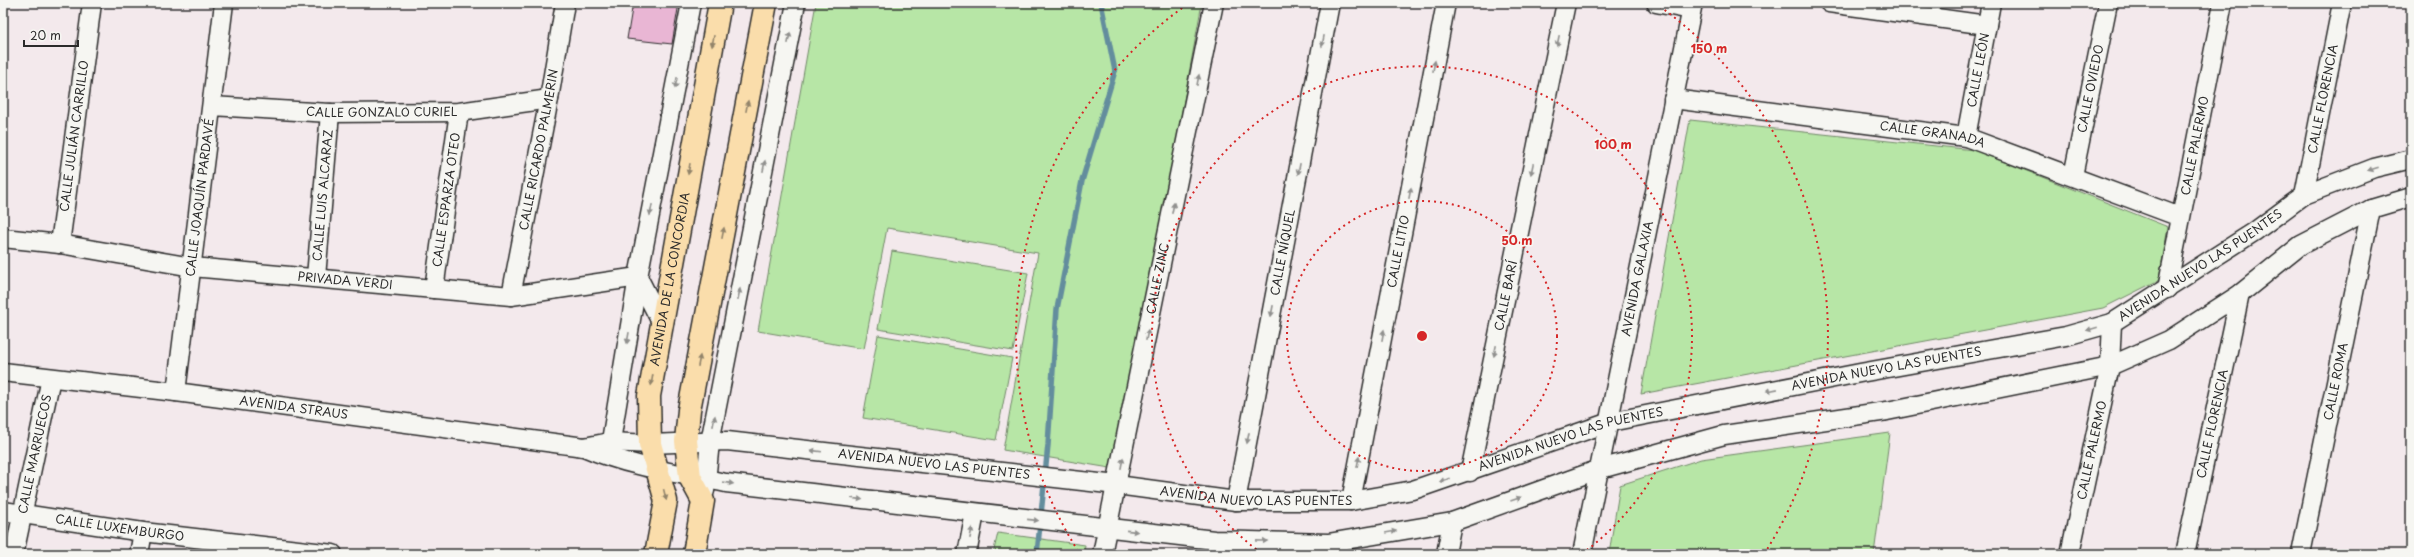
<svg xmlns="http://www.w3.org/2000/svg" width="2414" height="557" font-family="'Playpen Sans',sans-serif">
	<rect width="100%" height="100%" fill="#f3e9ec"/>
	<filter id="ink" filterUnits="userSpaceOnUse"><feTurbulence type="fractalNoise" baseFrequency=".025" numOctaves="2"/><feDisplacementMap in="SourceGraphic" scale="8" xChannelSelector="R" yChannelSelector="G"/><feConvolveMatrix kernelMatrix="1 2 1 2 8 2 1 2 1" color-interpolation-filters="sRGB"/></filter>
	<g filter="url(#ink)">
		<path fill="#b7e6a6" stroke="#718868" d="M816,3h386l-86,466 -113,-19 35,-197 -151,-25 -23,121 -106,-18z
			M1690,120l284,30 194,77 -9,53 -56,28 -462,86z
			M892,251l136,22 -15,78 -135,-22z
			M878,335l134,23 -16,82 -133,-22z
			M1890,433l-16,121h-265l11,-69 81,-26z
			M998,533l87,12 -1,9h-91z"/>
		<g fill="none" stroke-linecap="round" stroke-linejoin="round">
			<path stroke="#638d9d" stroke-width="5.5" d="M1037,554l11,-109 9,-136 25,-128 33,-110 -14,-68"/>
		</g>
		<path fill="#e9b6d4" stroke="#2b2b2b" d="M633,3h46l-7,41 -45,-5z"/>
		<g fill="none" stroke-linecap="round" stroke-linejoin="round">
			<defs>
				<g id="minor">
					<path d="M1656,3l35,7"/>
					<path d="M1829,3l158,22"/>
					<path id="s1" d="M1673,99l293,38 214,80"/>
					<path id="s2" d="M212,106l118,7 129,-1 90,-13"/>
					<path id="s3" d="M1966,137l25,-134"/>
					<path id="s4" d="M2073,176l35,-173"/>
					<path id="s5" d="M2304,195l38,-192"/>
					<path id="s6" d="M3,238l57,6 132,23 319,29 127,-19 23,45"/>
					<path id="s7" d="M60,244l32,-241"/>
					<path id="s8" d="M316,277l14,-164"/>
					<path id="s9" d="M434,289l25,-177"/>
					<path id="s10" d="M2167,289l56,-286"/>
					<path id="s11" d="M511,296l38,-197 16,-96"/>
					<path id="s12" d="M3,372l173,20 408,55c46,20 93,26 142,36l488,57 114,3 124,-21 148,-53 124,-34 163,-24 223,-45 59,-26 71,-46 61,-49 70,-36 40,-12"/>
					<path id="s13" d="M176,392l48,-389"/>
					<path id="s14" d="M584,447l26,-5 40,2 77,-3 390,44 119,16h115l62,-11 197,-68 250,-49 206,-37 46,-13 142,-91 50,-37 70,-27 37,-9"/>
					<path d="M609,453l29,-176 53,-274"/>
					<path id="s15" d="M1470,472l96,-469"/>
					<path d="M705,491l5,-49 86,-439"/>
					<path id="s16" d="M1236,501l94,-498"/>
					<path id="s17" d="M1351,501l95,-498"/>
					<path id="s18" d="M3,511l140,21 190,22"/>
					<path id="s19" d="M14,554l37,-176"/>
					<path d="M139,554l4,-22"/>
					<path d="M967,554l8,-41"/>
					<path id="s20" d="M1102,554l112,-551"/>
					<path d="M1446,554l6,-32"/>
					<path id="s21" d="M1582,554l111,-551"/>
					<path id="s22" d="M2070,554l40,-188 2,-43"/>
					<path id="s23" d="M2185,554l55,-260"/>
					<path id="s24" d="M2301,554l70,-345"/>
				</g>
				<g id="major">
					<path id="s25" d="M656,554l10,-53 -16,-57 -1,-48 71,-393"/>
					<path d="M694,554l9,-53 -13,-24 -4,-36 3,-31 77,-407"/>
				</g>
			</defs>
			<use href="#minor" stroke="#2b2b2b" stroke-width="21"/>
			<use href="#major" stroke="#2b2b2b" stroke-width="25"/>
			<use href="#minor" stroke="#f6f6f2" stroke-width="18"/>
			<use href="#major" stroke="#faddab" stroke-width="22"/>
		</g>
		<defs><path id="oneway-solid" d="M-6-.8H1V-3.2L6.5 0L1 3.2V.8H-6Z"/></defs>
		<g fill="#90908e">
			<use href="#oneway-solid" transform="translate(789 38) rotate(-79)"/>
			<use href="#oneway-solid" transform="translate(1323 41) rotate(101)"/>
			<use href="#oneway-solid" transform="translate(1558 41) rotate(102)"/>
			<use href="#oneway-solid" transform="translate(1434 66) rotate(-79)"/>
			<use href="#oneway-solid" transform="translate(1198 80) rotate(-79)"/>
			<use href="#oneway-solid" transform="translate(676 83) rotate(101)"/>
			<use href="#oneway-solid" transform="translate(764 166) rotate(-79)"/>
			<use href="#oneway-solid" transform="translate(1299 169) rotate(101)"/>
			<use href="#oneway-solid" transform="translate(1532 169) rotate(102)"/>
			<use href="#oneway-solid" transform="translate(2373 169) rotate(162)"/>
			<use href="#oneway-solid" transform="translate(1410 193) rotate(-79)"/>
			<use href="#oneway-solid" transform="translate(1173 208) rotate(-79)"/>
			<use href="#oneway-solid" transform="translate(651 210) rotate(101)"/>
			<use href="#oneway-solid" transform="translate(739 294) rotate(-79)"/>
			<use href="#oneway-solid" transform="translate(1272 311) rotate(101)"/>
			<use href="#oneway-solid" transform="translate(2092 329) rotate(164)"/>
			<use href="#oneway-solid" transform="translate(1147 335) rotate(-79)"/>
			<use href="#oneway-solid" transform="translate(1383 335) rotate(-79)"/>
			<use href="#oneway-solid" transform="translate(628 338) rotate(100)"/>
			<use href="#oneway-solid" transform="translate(1495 351) rotate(102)"/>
			<use href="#oneway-solid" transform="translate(1772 390) rotate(169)"/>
			<use href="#oneway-solid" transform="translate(714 421) rotate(-79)"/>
			<use href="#oneway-solid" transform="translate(1248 438) rotate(101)"/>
			<use href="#oneway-solid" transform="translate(816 451) rotate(-173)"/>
			<use href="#oneway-solid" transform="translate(1358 462) rotate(-79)"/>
			<use href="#oneway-solid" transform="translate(1122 463) rotate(-79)"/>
			<use href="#oneway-solid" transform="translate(1445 480) rotate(162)"/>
			<use href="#oneway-solid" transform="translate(728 483) rotate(8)"/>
			<use href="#oneway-solid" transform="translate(857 499) rotate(7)"/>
			<use href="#oneway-solid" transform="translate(1516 499) rotate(-20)"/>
			<use href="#oneway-solid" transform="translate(1033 520) rotate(6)"/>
			<use href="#oneway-solid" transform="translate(1132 531) rotate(6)"/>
			<use href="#oneway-solid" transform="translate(1391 532) rotate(-10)"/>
			<use href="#oneway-solid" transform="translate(971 533) rotate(-79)"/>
			<use href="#oneway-solid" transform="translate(1262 541) rotate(1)"/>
		</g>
		<g fill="#92846b">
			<use href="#oneway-solid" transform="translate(713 41) rotate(100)"/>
			<use href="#oneway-solid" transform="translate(747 106) rotate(-79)"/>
			<use href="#oneway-solid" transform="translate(689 169) rotate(100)"/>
			<use href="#oneway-solid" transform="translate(723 233) rotate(-79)"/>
			<use href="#oneway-solid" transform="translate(699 361) rotate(-79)"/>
			<use href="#oneway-solid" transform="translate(652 380) rotate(99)"/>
			<use href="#oneway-solid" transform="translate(665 495) rotate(76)"/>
		</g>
	</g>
	<g fill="none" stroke="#d62828" stroke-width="2" stroke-dasharray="2 4">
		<circle cx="1422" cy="336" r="135"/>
		<path d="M1261 553A270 270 0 1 1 1583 553"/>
		<path d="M1078 551A406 406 0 0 1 1189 3M1655 3A406 406 0 0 1 1766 551"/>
	</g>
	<g text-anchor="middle" stroke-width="3.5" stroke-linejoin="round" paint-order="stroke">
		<g font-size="12" fill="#2b2b2b" stroke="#f6f6f2">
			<text dy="4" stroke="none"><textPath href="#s3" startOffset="68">CALLE LEÓN</textPath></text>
			<text dy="4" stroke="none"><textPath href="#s4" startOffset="89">CALLE OVIEDO</textPath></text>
			<text dy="4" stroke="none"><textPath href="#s5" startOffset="98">CALLE FLORENCIA</textPath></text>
			<text dy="4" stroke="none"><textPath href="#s2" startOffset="170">CALLE GONZALO CURIEL</textPath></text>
			<text dy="4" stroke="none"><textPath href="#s7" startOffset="109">CALLE JULIÁN CARRILLO</textPath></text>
			<text dy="4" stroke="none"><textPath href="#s1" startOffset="262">CALLE GRANADA</textPath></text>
			<text dy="4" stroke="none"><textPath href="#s10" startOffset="146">CALLE PALERMO</textPath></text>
			<text dy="4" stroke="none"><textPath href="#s11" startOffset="149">CALLE RICARDO PALMERIN</textPath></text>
			<text dy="4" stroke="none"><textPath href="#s8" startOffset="82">CALLE LUIS ALCARAZ</textPath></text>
			<text dy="4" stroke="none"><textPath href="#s13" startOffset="196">CALLE JOAQUÍN PARDAVÉ</textPath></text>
			<text dy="4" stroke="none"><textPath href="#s9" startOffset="90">CALLE ESPARZA OTEO</textPath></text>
			<text dy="4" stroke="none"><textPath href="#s16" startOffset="253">CALLE NÍQUEL</textPath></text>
			<text dy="4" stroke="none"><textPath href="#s17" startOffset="254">CALLE LITIO</textPath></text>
			<text dy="4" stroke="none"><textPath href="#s14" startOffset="1660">AVENIDA NUEVO LAS PUENTES</textPath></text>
			<text dy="4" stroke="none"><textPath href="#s25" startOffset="280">AVENIDA DE LA CONCORDIA</textPath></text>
			<text dy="4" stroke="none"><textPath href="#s20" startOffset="281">CALLE ZINC</textPath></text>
			<text dy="4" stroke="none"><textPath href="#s21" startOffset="281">AVENIDA GALAXIA</textPath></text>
			<text dy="4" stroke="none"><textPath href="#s6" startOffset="345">PRIVADA VERDI</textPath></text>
			<text dy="4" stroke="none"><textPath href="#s15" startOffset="180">CALLE BARÍ</textPath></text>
			<text dy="4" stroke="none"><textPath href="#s14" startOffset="1324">AVENIDA NUEVO LAS PUENTES</textPath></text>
			<text dy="4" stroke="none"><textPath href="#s24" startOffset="176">CALLE ROMA</textPath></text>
			<text dy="4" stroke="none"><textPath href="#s12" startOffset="293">AVENIDA STRAUS</textPath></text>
			<text dy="4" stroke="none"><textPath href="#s23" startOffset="133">CALLE FLORENCIA</textPath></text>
			<text dy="4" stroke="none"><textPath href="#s14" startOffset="1000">AVENIDA NUEVO LAS PUENTES</textPath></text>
			<text dy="4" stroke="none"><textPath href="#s22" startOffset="106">CALLE PALERMO</textPath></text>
			<text dy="4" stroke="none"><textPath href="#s19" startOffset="102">CALLE MARRUECOS</textPath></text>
			<text dy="4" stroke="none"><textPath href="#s14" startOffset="352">AVENIDA NUEVO LAS PUENTES</textPath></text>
			<text dy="4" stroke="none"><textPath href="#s14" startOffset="676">AVENIDA NUEVO LAS PUENTES</textPath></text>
			<text dy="4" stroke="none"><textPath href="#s18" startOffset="118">CALLE LUXEMBURGO</textPath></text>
		</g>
	</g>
	<circle cx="1422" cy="336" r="6" fill="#d62828" stroke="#f6f6f2" stroke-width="2"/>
	<g font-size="12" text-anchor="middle" font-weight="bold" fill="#d62828" stroke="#f6f6f2" stroke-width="3.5" stroke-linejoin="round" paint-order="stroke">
		<text x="1709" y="53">150 m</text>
		<text x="1613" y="149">100 m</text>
		<text x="1517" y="245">50 m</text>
	</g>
	<rect width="2414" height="557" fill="none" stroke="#f6f6f2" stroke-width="16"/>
	<rect x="8" y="8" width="2398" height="541" fill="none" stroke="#2b2b2b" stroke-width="1.5" filter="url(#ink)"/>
	<path d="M24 40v6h54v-6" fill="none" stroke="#2b2b2b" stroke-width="2"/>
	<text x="30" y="40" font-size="12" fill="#2b2b2b" stroke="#f6f6f2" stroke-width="3" paint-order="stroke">20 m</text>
</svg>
